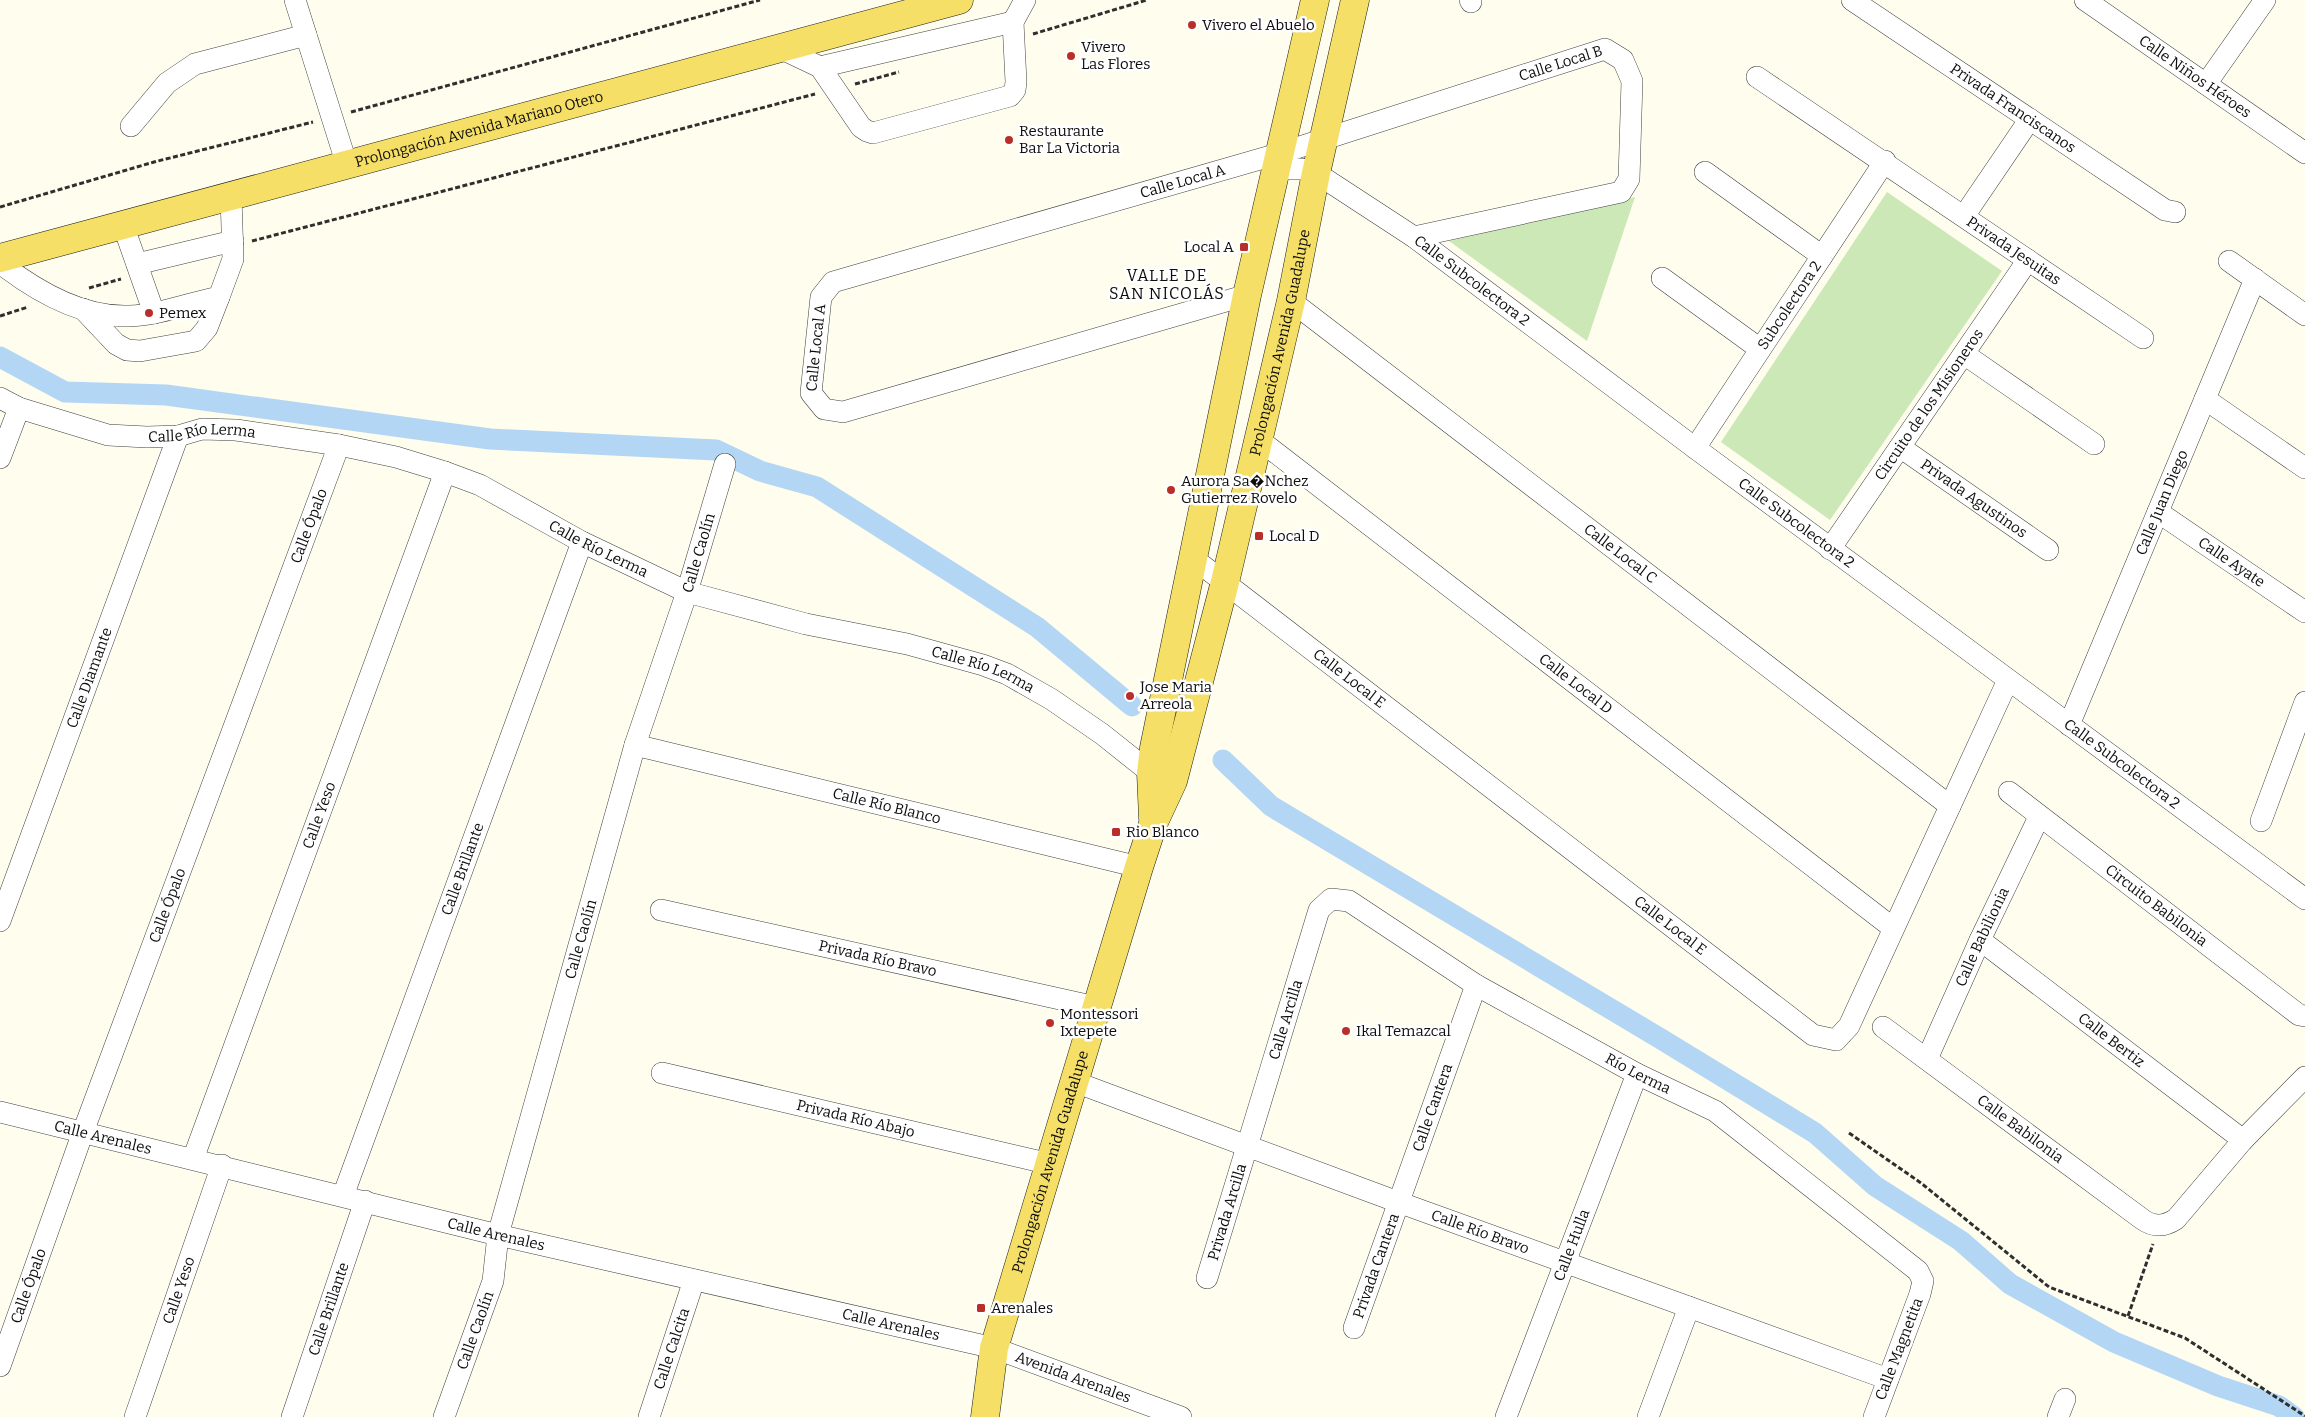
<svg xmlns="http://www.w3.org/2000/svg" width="2305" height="1417" font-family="Bitter,serif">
	<rect width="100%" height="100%" fill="#fffded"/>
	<path fill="#cce8b7" d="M1887,192l115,79 -172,249 -109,-78z
		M1635,197l-48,144 -138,-100z"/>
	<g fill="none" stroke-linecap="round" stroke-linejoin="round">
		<path stroke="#b3d6f5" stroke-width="21" d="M0,357l65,35 101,3 324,44 226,11 44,21 57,16 220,140 95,79
			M1223,760l48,46 390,233 154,94 60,53 86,55 49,43 104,58 104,44 61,20 15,11"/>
		<defs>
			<g id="minor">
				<path d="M295,0l52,165"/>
				<path d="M1470,0l1,2"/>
				<path id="s1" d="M1852,0l313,210 10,2"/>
				<path id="s2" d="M2085,0l220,153"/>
				<path d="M780,48l40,19 41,60 6,4 6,2 137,-37 5,-6 1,-8 -3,-60 12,-22"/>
				<path d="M820,67l193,-45"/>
				<path id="s3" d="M1757,77l386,261"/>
				<path d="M2206,84l59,-84"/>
				<path d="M131,126l36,-43 28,-19 111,-29"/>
				<path id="s4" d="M1277,169h25l14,4 98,64 281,211 610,451"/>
				<path d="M1705,172l117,84"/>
				<path d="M1964,216l66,-97"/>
				<path d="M123,225l31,88"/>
				<path d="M2229,261l76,54"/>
				<path d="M0,263c36,28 81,55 129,53 30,-1 61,-13 90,-19l14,-38 -2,-63"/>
				<path d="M137,264l96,-23"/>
				<path d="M1662,278l98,71"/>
				<path id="s5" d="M1247,295l-404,117 -19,-3 -13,-16 10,-96 12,-15 448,-129 324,-104 18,11 9,21 -3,98 -8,13 -207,45"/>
				<path id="s6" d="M1291,301l659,505"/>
				<path d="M83,309l33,35 11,6 13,1 56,-10 11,-13 12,-31"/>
				<path d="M1964,354l130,90"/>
				<path id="s7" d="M0,398l19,10 89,27 39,2 31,-1 24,-7 34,1 103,15 57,12 49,15 35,13 102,57 105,50 119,32 101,20 76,21 24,9 44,25 51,35 49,39 12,5"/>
				<path d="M2205,399l100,69"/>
				<path id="s8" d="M1258,439l635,489"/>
				<path id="s9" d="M1900,447l148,103"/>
				<path id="s10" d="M1695,448l190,-287"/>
				<path d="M0,458l19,-50"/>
				<path id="s11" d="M2158,512l147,100"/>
				<path id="s12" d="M1830,549l198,-289"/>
				<path id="s13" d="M1194,559l619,476 23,5 13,-14 159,-346"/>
				<path id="s14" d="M2069,725l186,-446"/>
				<path id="s15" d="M635,745l504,122"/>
				<path id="s16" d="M2009,792l290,223 6,1"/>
				<path d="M2261,821l44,-119"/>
				<path id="s17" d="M661,910l435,97"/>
				<path id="s18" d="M0,921l178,-485"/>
				<path id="s19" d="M1980,940l263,200"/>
				<path id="s20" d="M1883,1027l259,192c11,8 22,8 34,0l67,-79 62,-63"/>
				<path id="s21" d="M1927,1059l53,-119 59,-123"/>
				<path id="s22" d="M662,1073l388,91"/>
				<path id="s23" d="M1075,1082l323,120 490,177"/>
				<path id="s24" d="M0,1112l498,123 496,113 187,69"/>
				<path id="s25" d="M193,1159l252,-687"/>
				<path id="s26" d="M343,1196l239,-654"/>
				<path id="s27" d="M1207,1278l112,-368 12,-11 18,2 127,84 161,89 78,37 203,160 5,10 -3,13 -46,123"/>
				<path id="s28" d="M1354,1328l122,-343"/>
				<path id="s29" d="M0,1366l83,-234 256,-687"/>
				<path id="s30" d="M135,1417l87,-252"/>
				<path id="s31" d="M292,1417l73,-216"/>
				<path id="s32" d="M444,1417l49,-136 5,-46 137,-490 52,-153 38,-128"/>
				<path id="s33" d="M649,1417l45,-137"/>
				<path id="s34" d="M1506,1417l131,-343"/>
				<path d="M1648,1417l41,-110"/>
				<path d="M2058,1417l7,-18"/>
			</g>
			<g id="major">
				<path id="s35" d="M0,258l959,-258"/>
				<path d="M1153,818l-2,-45 3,-25 93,-453 68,-295"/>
				<path id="s36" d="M985,1417l9,-69 145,-481 14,-43 20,-43 52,-199 66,-281 25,-128 39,-173"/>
			</g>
		</defs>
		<use href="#minor" stroke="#404040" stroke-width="22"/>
		<use href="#major" stroke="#1e1e1e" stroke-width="29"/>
		<path stroke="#2f2f2f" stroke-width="3" stroke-dasharray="5 2.5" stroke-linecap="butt" d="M1033,34l114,-34
			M855,84l44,-12
			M351,112l409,-112
			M0,207l154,-45 159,-40
			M252,241l563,-147
			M89,288l32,-9
			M0,316l28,-9
			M1849,1133l72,50 128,104 136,51 120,78
			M2128,1316l25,-72"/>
		<use href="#minor" stroke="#fff" stroke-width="21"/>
		<use href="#major" stroke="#f5df66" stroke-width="28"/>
	</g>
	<g fill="#b92e28" stroke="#fff" stroke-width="2">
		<circle cx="1192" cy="25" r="5"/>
		<circle cx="1071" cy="56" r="5"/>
		<circle cx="1009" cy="140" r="5"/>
		<rect x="1239" y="242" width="10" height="10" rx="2.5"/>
		<circle cx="149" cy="313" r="5"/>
		<circle cx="1171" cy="490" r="5"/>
		<rect x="1254" y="531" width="10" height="10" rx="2.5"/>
		<circle cx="1130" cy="696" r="5"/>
		<rect x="1111" y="827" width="10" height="10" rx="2.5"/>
		<circle cx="1050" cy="1023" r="5"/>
		<circle cx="1346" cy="1031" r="5"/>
		<rect x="976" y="1303" width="10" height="10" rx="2.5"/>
	</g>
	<g text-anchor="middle" stroke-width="5" stroke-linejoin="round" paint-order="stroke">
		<g font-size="15" fill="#0d0d0d" stroke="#fff" text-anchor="start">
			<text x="1202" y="30">Vivero el Abuelo</text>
			<text x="1081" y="52">Vivero<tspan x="1081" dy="17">Las Flores</tspan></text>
			<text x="1019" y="136">Restaurante<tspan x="1019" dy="17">Bar La Victoria</tspan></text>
			<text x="1234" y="252" text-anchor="end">Local A</text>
			<text x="159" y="318">Pemex</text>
			<text x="1181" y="486">Aurora Sa�Nchez<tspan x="1181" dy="17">Gutierrez Rovelo</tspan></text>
			<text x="1269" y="541">Local D</text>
			<text x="1140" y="692">Jose Maria<tspan x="1140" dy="17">Arreola</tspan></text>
			<text x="1126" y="837">Rio Blanco</text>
			<text x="1060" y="1019">Montessori<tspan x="1060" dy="17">Ixtepete</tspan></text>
			<text x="1356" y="1036">Ikal Temazcal</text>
			<text x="991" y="1313">Arenales</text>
		</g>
		<g font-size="15" fill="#0d0d0d" stroke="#fff">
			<text dy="5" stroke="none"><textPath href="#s5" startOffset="1336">Calle Local B</textPath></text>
			<text dy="5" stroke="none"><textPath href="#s2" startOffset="134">Calle Niños Héroes</textPath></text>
			<text dy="5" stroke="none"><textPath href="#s1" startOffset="194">Privada Franciscanos</textPath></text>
			<text dy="5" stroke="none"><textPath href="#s35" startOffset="496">Prolongación Avenida Mariano Otero</textPath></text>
			<text dy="5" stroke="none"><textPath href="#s5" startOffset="940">Calle Local A</textPath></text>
			<text dy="5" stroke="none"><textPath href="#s3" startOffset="310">Privada Jesuitas</textPath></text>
			<text dy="5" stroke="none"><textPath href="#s4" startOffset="229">Calle Subcolectora 2</textPath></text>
			<text dy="5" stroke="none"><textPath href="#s10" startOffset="171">Subcolectora 2</textPath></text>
			<text dy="5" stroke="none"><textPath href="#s36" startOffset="1116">Prolongación Avenida Guadalupe</textPath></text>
			<text dy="5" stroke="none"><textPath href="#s5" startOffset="506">Calle Local A</textPath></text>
			<text dy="5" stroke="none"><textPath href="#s12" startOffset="175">Circuito de los Misioneros</textPath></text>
			<text dy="5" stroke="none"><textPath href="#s7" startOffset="209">Calle Río Lerma</textPath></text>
			<text dy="5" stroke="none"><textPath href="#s9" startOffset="90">Privada Agustinos</textPath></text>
			<text dy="5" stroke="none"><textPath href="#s14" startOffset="241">Calle Juan Diego</textPath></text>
			<text dy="5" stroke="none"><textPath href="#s4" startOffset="634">Calle Subcolectora 2</textPath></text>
			<text dy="5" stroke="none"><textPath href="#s29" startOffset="895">Calle Ópalo</textPath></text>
			<text dy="5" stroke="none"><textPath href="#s7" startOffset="629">Calle Río Lerma</textPath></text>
			<text dy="5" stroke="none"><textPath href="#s32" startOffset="902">Calle Caolín</textPath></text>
			<text dy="5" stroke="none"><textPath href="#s6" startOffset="415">Calle Local C</textPath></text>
			<text dy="5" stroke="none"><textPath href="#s11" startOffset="89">Calle Ayate</textPath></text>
			<text dy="5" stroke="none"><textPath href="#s7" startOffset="1034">Calle Río Lerma</textPath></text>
			<text dy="5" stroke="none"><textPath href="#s18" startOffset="259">Calle Diamante</textPath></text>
			<text dy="5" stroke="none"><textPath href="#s13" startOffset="196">Calle Local E</textPath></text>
			<text dy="5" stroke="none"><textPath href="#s8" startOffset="401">Calle Local D</textPath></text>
			<text dy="5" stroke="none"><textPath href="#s4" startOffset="1039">Calle Subcolectora 2</textPath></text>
			<text dy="5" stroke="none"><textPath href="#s15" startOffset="259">Calle Río Blanco</textPath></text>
			<text dy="5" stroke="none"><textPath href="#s25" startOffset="366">Calle Yeso</textPath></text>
			<text dy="5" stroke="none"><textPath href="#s26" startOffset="348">Calle Brillante</textPath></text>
			<text dy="5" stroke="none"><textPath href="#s29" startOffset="490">Calle Ópalo</textPath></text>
			<text dy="5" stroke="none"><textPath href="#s16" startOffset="186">Circuito Babilonia</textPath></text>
			<text dy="5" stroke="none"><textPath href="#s13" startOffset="601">Calle Local E</textPath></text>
			<text dy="5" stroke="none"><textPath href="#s21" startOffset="134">Calle Babilionia</textPath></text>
			<text dy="5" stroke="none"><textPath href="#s32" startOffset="498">Calle Caolín</textPath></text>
			<text dy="5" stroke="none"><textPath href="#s17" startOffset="222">Privada Río Bravo</textPath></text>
			<text dy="5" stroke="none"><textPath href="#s27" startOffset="270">Calle Arcilla</textPath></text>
			<text dy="5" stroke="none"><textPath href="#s19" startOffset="165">Calle Bertiz</textPath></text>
			<text dy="5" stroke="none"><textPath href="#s27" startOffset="756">Río Lerma</textPath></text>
			<text dy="5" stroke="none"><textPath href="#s28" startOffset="234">Calle Cantera</textPath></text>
			<text dy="5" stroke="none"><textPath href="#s22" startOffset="199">Privada Río Abajo</textPath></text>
			<text dy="5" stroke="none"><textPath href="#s20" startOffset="171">Calle Babilonia</textPath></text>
			<text dy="5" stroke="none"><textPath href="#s24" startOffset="106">Calle Arenales</textPath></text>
			<text dy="5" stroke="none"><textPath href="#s36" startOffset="264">Prolongación Avenida Guadalupe</textPath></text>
			<text dy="5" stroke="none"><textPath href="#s27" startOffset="69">Privada Arcilla</textPath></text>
			<text dy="5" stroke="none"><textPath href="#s23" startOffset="432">Calle Río Bravo</textPath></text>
			<text dy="5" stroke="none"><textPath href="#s24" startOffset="511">Calle Arenales</textPath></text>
			<text dy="5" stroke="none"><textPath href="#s34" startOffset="184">Calle Hulla</textPath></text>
			<text dy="5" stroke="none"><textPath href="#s28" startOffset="66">Privada Cantera</textPath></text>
			<text dy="5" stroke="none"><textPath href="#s29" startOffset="85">Calle Ópalo</textPath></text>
			<text dy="5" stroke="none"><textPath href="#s30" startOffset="134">Calle Yeso</textPath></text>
			<text dy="5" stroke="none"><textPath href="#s31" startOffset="114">Calle Brillante</textPath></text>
			<text dy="5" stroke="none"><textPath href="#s24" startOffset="916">Calle Arenales</textPath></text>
			<text dy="5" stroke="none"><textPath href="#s32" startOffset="92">Calle Caolín</textPath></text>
			<text dy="5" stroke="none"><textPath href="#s33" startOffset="72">Calle Calcita</textPath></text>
			<text transform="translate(1899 1349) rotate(-69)" y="5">Calle Magnetita</text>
			<text dy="5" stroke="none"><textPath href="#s24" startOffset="1106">Avenida Arenales</textPath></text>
		</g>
		<g font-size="16" letter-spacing="1" fill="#0d0d0d" stroke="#fff">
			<text x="1167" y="281">VALLE DE<tspan x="1167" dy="18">SAN NICOLÁS</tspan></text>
		</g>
	</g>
</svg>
